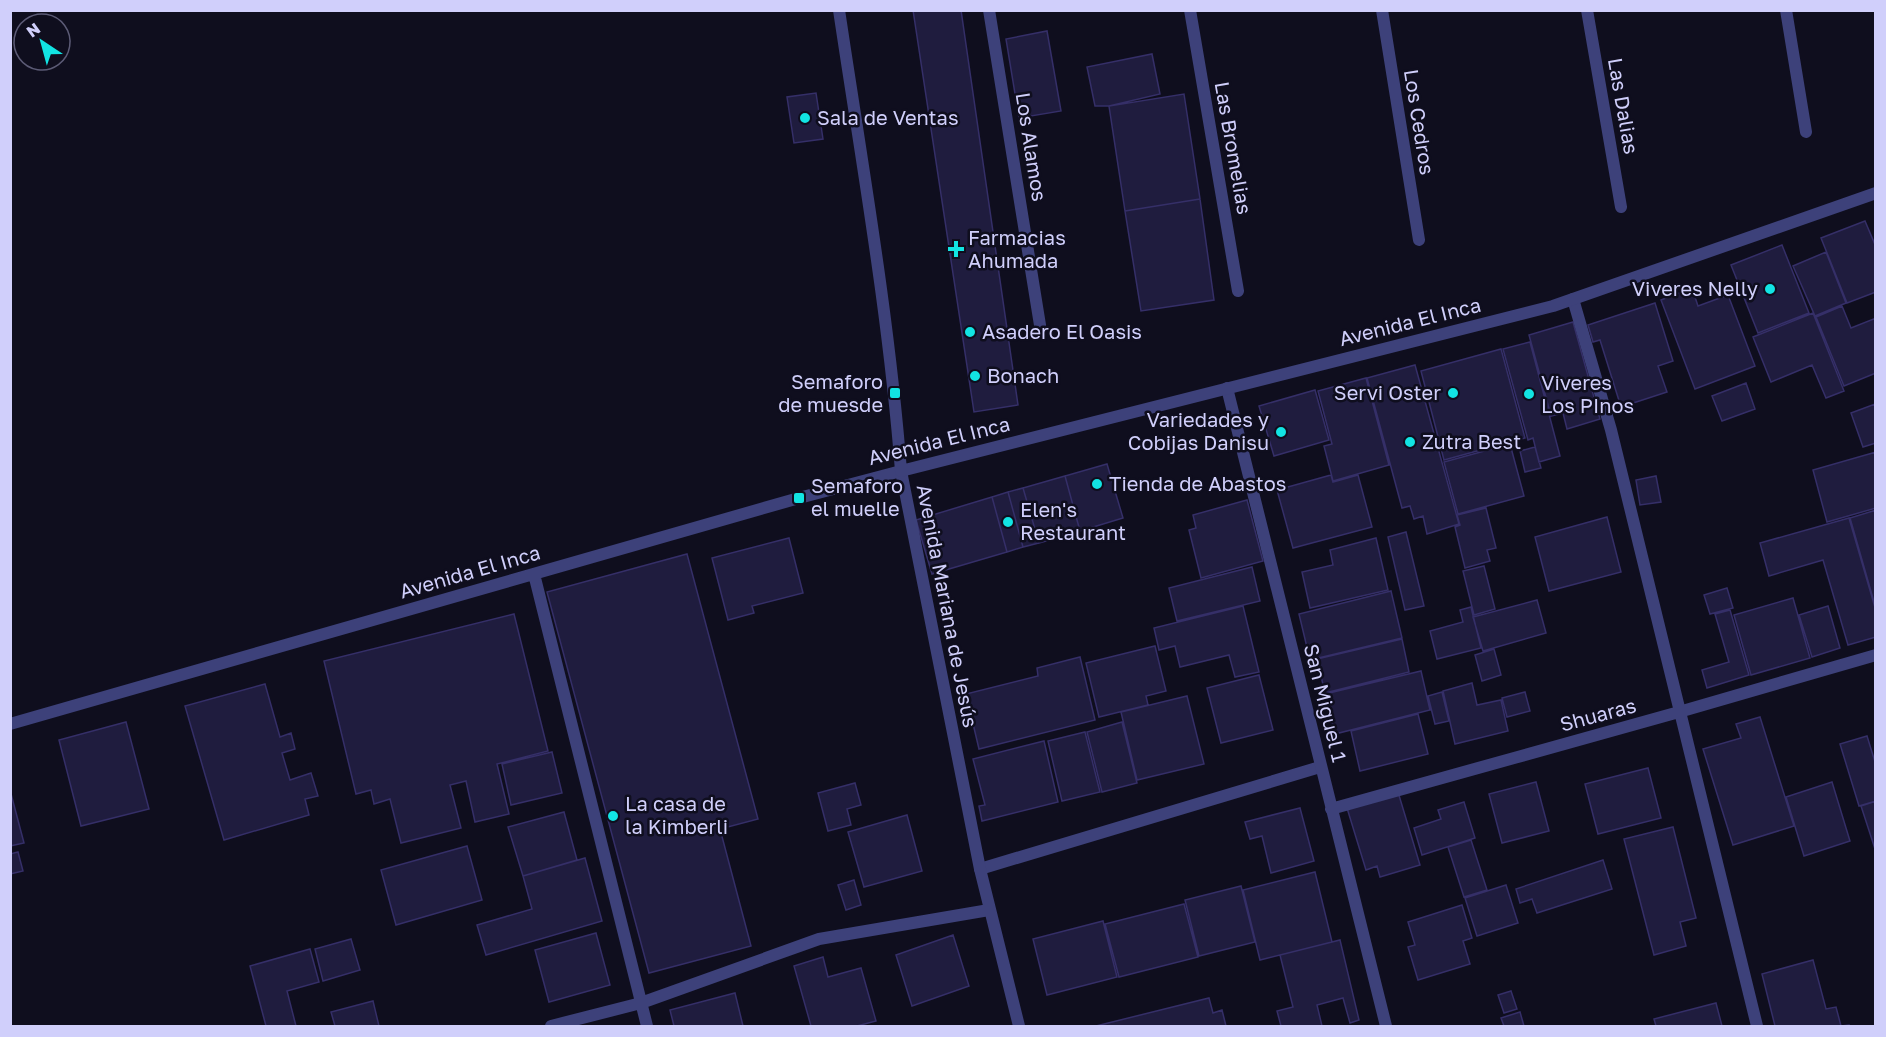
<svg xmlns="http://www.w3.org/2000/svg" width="1886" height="1037" font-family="'Golos Text',sans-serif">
	<rect width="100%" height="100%" fill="#0f0e1e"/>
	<path fill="#1f1c3e" stroke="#352f68" stroke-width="1.5" d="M913,10h48l57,395 -44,7z
		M1047,31l14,80 -42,7 -13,-79z
		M1152,54l8,40 -51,12h-14l-8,-39z
		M816,93l7,46 -29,4 -7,-46z
		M1184,94l16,105 -75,12 -16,-105z
		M1200,199l14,101 -73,11 -16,-100z
		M1865,221l11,26v45l-29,11 -26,-65z
		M1782,245l27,68 -51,20 -27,-68z
		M1826,252l20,51 -31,13 -22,-50z
		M1692,288l6,18 30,-11 27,71 -60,23 -34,-89z
		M1655,303l18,58 -15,5 9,26 -46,15 -21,-67 -7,2 -5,-17z
		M1842,306l9,22 25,-10v55l-32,13 -28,-69z
		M1813,313l31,78 -18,7 -14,-33 -41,17 -18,-45z
		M1573,322l27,97 -33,10 -4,-16 -12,3 -22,-81z
		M1530,342l30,114 -21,6 -6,-24 -5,2 -25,-91z
		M1501,349l24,89 -81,22 -23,-89z
		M1415,365l44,159 -32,10 -4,-18 -9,3 -4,-13 -8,2 -35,-130z
		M1366,378l23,87 -56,16 -9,-35 8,-2 -14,-53z
		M1746,383l9,26 -33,12 -10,-25z
		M1315,390l14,50 -55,16 -15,-50z
		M1875,404l1,39 -13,4 -12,-34z
		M1510,444l14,52 -66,18 -14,-52z
		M1535,447l6,21 -16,4 -5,-21z
		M1876,452v56l-49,14 -14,-52z
		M1107,464l16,54 -43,13 -15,-55z
		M1331,475l2,7 25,-7 14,52 -79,21 -16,-58z
		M1065,476l15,55 -41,12 -16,-55z
		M1656,476l5,26 -21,3 -4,-25z
		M1023,488l16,55 -16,4 -15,-55z
		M1008,492l15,55 -16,5 -15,-55z
		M992,497l15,55 -75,22 -16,-54z
		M1247,500l16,61 -62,17 -12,-48 7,-2 -3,-13z
		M1486,508l10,40 -9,2 3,11 -25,7 -10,-41 5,-2 -3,-10z
		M1876,510v99l-26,-91z
		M1607,517l14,55 -72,19 -14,-54z
		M1849,518l27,93v26l-28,8 -25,-85 -54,16 -9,-33z
		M1406,532l18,74 -19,4 -17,-73z
		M789,538l14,55 -51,13 2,7 -26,7 -16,-62z
		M1376,538l12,52 -78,18 -8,-36 31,-7 -3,-15z
		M687,554l71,265 -38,10 31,117 -102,27 -102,-381z
		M1484,566l11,43 -21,6 -11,-44z
		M1252,567l8,34 -83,20 -8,-33z
		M1727,588l6,20 -23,6 -6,-19z
		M1391,591l11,47 -92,22 -11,-46z
		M1793,598l17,60 -59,17 -17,-60z
		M1537,600l9,33 -63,18 -10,-34z
		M1243,606l16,66 -24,5 -6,-22 -49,12 -5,-21 -16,4 -5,-22z
		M1828,606l12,42 -28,9 -13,-42z
		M1471,607l10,41 -44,11 -7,-28 33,-9 -3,-12z
		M1730,610l19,65 -42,13 -5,-18 27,-8 -14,-48z
		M514,614l34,137 -51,13 12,50 -34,8 -9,-41 -16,4 11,43 -60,15 -11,-44 -16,5 -3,-14 -15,4 -32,-133z
		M1402,639l7,33 -84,21 -8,-34z
		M1155,646l11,45 -20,5 2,9 -49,12 -13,-54z
		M1494,649l7,26 -19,6 -7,-26z
		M1080,657l15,63 -116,29 -13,-55 72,-18 -1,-8z
		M1421,671l9,39 -95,24 -10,-40z
		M1259,675l14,55 -52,13 -14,-55z
		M1472,683l5,22 24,-5 7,31 -53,13 -12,-53z
		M265,684l15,53 11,-4 4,16 -13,4 8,27 21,-7 7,23 -13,3 4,16 -85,25 -39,-134z
		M1442,692l7,29 -14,3 -7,-28z
		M1525,692l5,19 -23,6 -5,-19z
		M1187,696l17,68 -67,16 -16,-68z
		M1418,714l10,40 -68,17 -9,-40z
		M1760,717l34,109 -61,19 -30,-96 38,-11 -5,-14z
		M126,722l23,87 -68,17 -22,-86z
		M1122,722l15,61 -35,9 -15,-60z
		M1085,732l15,60 -38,9 -14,-60z
		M1867,736l9,29v36l-17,5 -19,-62z
		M1044,741l14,61 -76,19 -3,-15 6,-1 -12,-46z
		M552,752l10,41 -51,12 -9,-41z
		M1648,768l13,50 -63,16 -13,-50z
		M1536,782l13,49 -47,12 -13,-49z
		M1832,782l18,59 -46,15 -18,-59z
		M855,783l6,22 -14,4 4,16 -23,6 -10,-38z
		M10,790l14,53 -14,3z
		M1398,792l22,73 -40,12 -3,-11 -11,4 -19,-62z
		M1876,801v51l-15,-46z
		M1464,802l11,36 -53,17 -8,-27 27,-9 -3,-9z
		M1300,808l14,53 -43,12 -9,-37 -12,3 -5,-17z
		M564,812l13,48 -54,16 -15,-49z
		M907,815l15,56 -58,16 -16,-55z
		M1673,827l23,91 -16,4 6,24 -32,9 -30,-116z
		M1471,840l16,50 -23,7 -16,-50z
		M467,846l15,54 -86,25 -15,-55z
		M18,852l5,19 -13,3v-20z
		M585,858l17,63 -116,34 -9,-30 55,-16 -9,-33z
		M1603,860l9,29 -75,24 -5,-14 -12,4 -4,-14z
		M1315,872l17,70 -72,18 -17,-70z
		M854,880l7,25 -15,5 -8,-25z
		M1506,885l12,38 -41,13 -12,-38z
		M1241,886l14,56 -56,14 -14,-56z
		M1184,904l14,53 -79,20 -14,-53z
		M1462,905l10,33 -9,3 7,23 -52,16 -10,-33 7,-2 -7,-23z
		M1103,921l14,56 -70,18 -14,-56z
		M596,933l14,52 -61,17 -14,-52z
		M953,935l16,51 -57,20 -16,-51z
		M351,939l9,31 -37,11 -8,-32z
		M1340,940l19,80 -9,3 -7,-25 -26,7 5,21h-41l-4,-15 16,-4 -13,-52z
		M310,949l9,33 -32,9 9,35h-30l-16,-60z
		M823,957l5,20 33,-9 15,53 -19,5h-46l-17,-60z
		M1813,960l13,49 10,-2 5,19 8,-1v1h-74l-13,-52z
		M1511,991l6,18 -13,4 -6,-18z
		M735,993l8,33h-69l-4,-16z
		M1209,998l4,15 9,-3 4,16h-130z
		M373,1001l6,25h-44l-4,-14z
		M1716,1003l6,23h-66l-2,-7z
		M1520,1012l4,14h-20l-3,-8z"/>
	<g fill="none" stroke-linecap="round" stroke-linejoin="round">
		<path stroke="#3d417a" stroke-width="12" d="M980,869l340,-102"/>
		<path stroke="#3d417a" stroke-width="12" d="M989,10l51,315
			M1190,10l48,281
			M1382,10l37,230
			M1587,10l34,197
			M1786,10l20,122
			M1573,299l38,131 146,596
			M1227,388l159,638
			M534,574l113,452
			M10,724l789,-226 102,-27 79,398 39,157
			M1331,809l348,-97 197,-57
			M551,1026l90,-23 178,-64 170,-29"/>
		<path stroke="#3d417a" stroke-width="12" d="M839,10c23,154 50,306 62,461l652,-165 323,-113"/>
	</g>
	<g fill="#12e4e3" stroke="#0f0e1e" stroke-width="2">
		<circle cx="805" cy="118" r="6"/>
		<path d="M953 240h6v6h6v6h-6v6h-6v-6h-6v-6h6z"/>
		<circle cx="1770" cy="289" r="6"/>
		<circle cx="970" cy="332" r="6"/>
		<circle cx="975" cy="376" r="6"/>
		<rect x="889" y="387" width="12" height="12" rx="3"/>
		<circle cx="1453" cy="393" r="6"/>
		<circle cx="1529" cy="394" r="6"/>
		<circle cx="1281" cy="432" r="6"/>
		<circle cx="1410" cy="442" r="6"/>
		<circle cx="1097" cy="484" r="6"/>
		<rect x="793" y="492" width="12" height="12" rx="3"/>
		<circle cx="1008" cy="522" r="6"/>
		<circle cx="613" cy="816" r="6"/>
	</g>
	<g text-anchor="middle" stroke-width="5" stroke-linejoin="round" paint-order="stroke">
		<g font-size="20" fill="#d0cffb" stroke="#0f0e1e">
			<text transform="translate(1623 106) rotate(80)" y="7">Las Dalias</text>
			<text transform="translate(1419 122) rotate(81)" y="7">Los Cedros</text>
			<text transform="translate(1031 147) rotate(81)" y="7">Los Alamos</text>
			<text transform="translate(1233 148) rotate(80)" y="7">Las Bromelias</text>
			<text transform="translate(1410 322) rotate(-14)" y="7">Avenida El Inca</text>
			<text transform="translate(939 441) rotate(-14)" y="7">Avenida El Inca</text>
			<text transform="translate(470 572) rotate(-16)" y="7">Avenida El Inca</text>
			<text transform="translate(947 606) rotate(79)" y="7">Avenida Mariana de Jesús</text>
			<text transform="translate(1325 703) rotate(76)" y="7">San Miguel 1</text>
			<text transform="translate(1598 715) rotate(-15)" y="7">Shuaras</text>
		</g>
		<g font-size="20" fill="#d0cffb" stroke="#0f0e1e" text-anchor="start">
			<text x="817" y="125">Sala de Ventas</text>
			<text x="968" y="245">Farmacias<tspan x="968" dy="23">Ahumada</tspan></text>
			<text x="1758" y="296" text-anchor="end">Viveres Nelly</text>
			<text x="982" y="339">Asadero El Oasis</text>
			<text x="987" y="383">Bonach</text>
			<text x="883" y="389" text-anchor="end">Semaforo<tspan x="883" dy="23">de muesde</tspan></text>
			<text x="1541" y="390">Viveres<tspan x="1541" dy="23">Los PInos</tspan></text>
			<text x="1441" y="400" text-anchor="end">Servi Oster</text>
			<text x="1269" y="427" text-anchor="end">Variedades y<tspan x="1269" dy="23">Cobijas Danisu</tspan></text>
			<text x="1422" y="449">Zutra Best</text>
			<text x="1109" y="491">Tienda de Abastos</text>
			<text x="811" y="493">Semaforo<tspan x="811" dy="23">el muelle</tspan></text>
			<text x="1020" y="517">Elen's<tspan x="1020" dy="23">Restaurant</tspan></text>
			<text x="625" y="811">La casa de<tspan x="625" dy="23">la Kimberli</tspan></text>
		</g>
	</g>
	<rect width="1886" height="1037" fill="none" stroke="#d0cffb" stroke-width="24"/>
	<g transform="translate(42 42) rotate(324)"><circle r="28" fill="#0f0e1e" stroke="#5c5b76" stroke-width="1.5"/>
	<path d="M0-4.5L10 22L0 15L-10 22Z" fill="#12e4e3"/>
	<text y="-9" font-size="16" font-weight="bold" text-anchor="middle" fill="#d0cffb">N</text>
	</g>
</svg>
